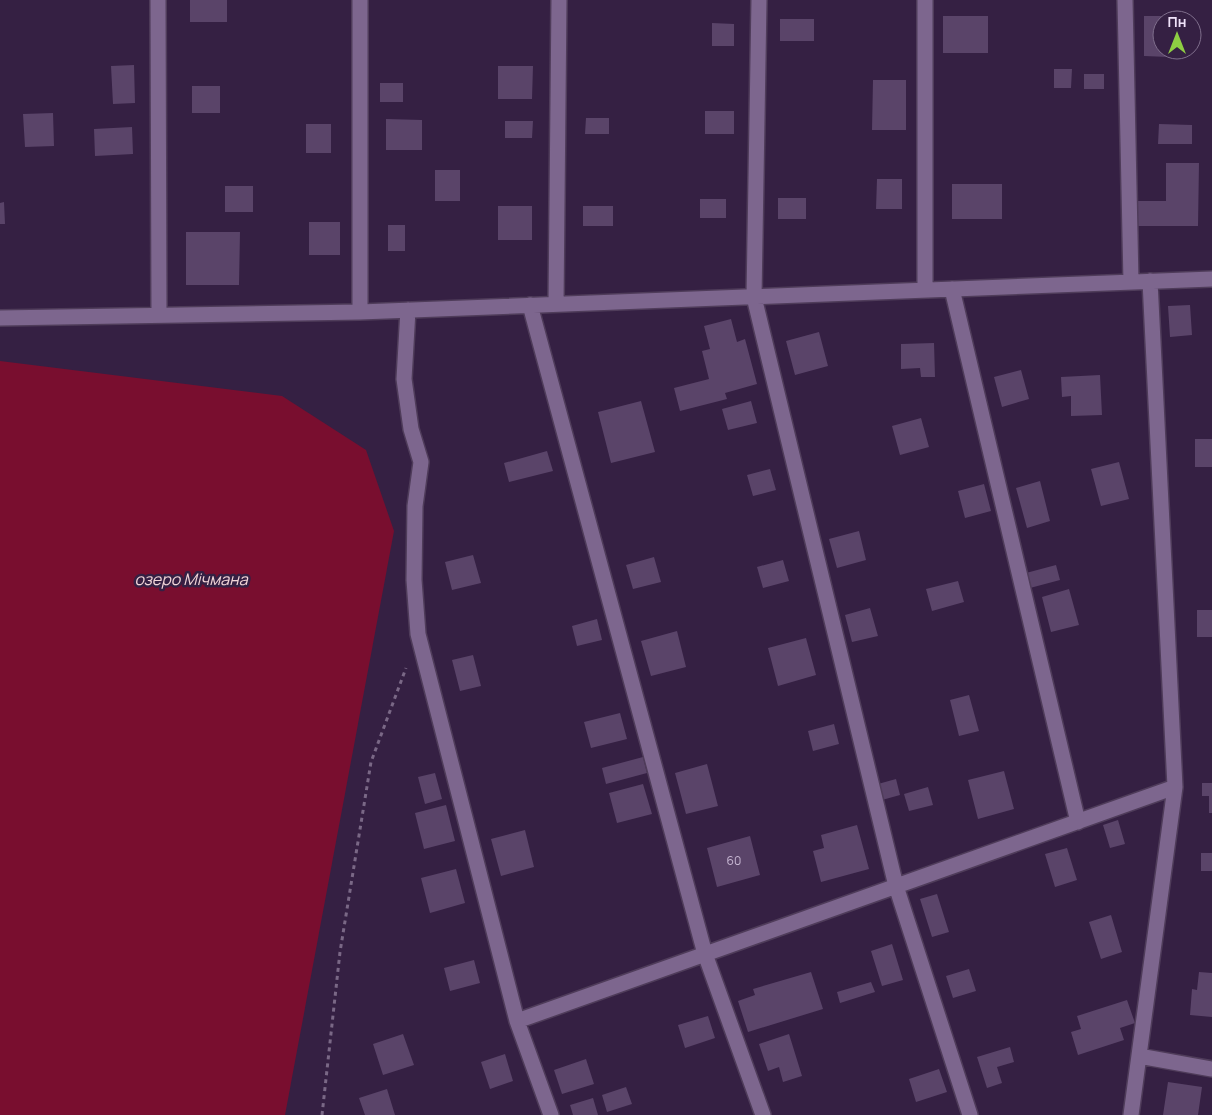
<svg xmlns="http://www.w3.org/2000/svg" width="1212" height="1115" font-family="Manrope,sans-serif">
	<rect width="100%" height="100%" fill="#352043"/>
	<path fill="#790e2f" d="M0,361l282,35 84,54 28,81 -109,584h-285z"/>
	<path fill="#5a4469" d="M190,0h37v22h-37z
		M943,16h45v37h-45z
		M1144,16h25v4h-7v30h7v7l-25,-1z
		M780,19h34v22h-34z
		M712,23l22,1v22h-22z
		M134,65l1,38 -22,1 -2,-38z
		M498,66h35l-1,33h-34z
		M1054,69h18l-1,19h-17z
		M1084,74h20v15h-20z
		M873,80h33v50h-34z
		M380,83h23v19h-23z
		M192,86h28v27h-28z
		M705,111h29v23h-29z
		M53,113l1,33 -29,1 -2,-33z
		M586,118h23v16h-24z
		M386,119l36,1v30h-36z
		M505,121h28l-1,17h-27z
		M306,124h25v29h-25z
		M1159,124l33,1v19h-34z
		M132,127l1,27 -38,2 -1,-27z
		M1166,163h33l-1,63h-60v-25h28z
		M435,170h25v31h-25z
		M877,179h25v30h-26z
		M952,184h50v35h-50z
		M225,186h28v26h-28z
		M778,198h28v21h-28z
		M700,199h26v19h-26z
		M4,202l1,22h-5v-21z
		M498,206h34v34h-34z
		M583,206h30v20h-30z
		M309,222h31v33h-31z
		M388,225h17v26h-17z
		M186,232h54l-1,53h-53z
		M1190,305l2,30 -22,2 -2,-31z
		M731,319l6,23 8,-3 12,45 -32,9 2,6 -47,12 -6,-23 35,-9 -7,-28 8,-2 -6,-23z
		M819,332l9,34 -33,9 -9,-34z
		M934,343l1,34h-14l-1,-9 -19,1v-25z
		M1021,370l8,29 -27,8 -8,-30z
		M1100,375l2,40 -31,1v-20l-9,1 -1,-20z
		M641,401l14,51 -44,11 -13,-51z
		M751,401l6,22 -29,7 -6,-21z
		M921,418l8,29 -29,8 -8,-29z
		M1195,439h17v28h-17z
		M547,451l6,20 -44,11 -5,-19z
		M1119,462l10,37 -28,7 -10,-37z
		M770,469l6,21 -23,6 -6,-21z
		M1040,481l10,40 -23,7 -11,-40z
		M984,484l7,27 -26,7 -7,-27z
		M859,531l7,29 -29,8 -8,-29z
		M473,555l8,28 -29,7 -7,-28z
		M654,557l7,25 -28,7 -7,-24z
		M783,560l6,21 -26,7 -6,-21z
		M1056,565l4,15 -30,8 -4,-15z
		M958,581l6,21 -32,9 -6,-22z
		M1069,589l10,36 -28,7 -9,-35z
		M870,608l8,28 -26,6 -7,-27z
		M1197,610h15v27h-15z
		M597,619l5,21 -25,6 -5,-20z
		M677,631l9,36 -35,9 -10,-35z
		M806,638l10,37 -38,11 -10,-38z
		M473,655l8,31 -21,5 -8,-31z
		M969,695l10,36 -20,5 -9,-36z
		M620,713l7,26 -36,9 -7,-26z
		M834,724l5,20 -26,7 -5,-20z
		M643,757l4,16 -41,11 -4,-16z
		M707,764l11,42 -32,8 -11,-41z
		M1004,771l10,38 -36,10 -10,-39z
		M435,773l7,26 -17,5 -7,-27z
		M896,779l4,16 -18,5 -4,-16z
		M1202,783h10v30h-3v-17h-7z
		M643,784l9,30 -35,9 -8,-30z
		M928,787l5,18 -24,6 -5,-17z
		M446,805l9,36 -31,8 -9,-36z
		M1118,820l7,24 -15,4 -7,-23z
		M857,825l12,44 -48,13 -8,-31 11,-3 -3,-13z
		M525,830l9,37 -33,9 -10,-37z
		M750,836l10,39 -43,12 -10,-39z
		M1067,848l10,32 -22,7 -10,-33z
		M1201,853h11v18h-11z
		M456,869l9,34 -35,10 -9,-35z
		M937,894l12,38 -17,5 -12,-38z
		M1111,915l11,37 -21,7 -12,-37z
		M892,944l11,36 -21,6 -11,-35z
		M474,960l6,23 -30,8 -6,-23z
		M969,969l7,22 -23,7 -7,-22z
		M811,972l12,37 -75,23 -10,-31 17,-6 -2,-6z
		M1199,972l13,1v44l-22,-2 2,-26 5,1z
		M871,982l4,10 -35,11 -3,-11z
		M1127,1000l8,23 -15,5 4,12 -46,15 -7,-23 10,-3 -4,-13z
		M708,1016l7,22 -30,10 -7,-23z
		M403,1034l11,31 -31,10 -10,-31z
		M789,1034l13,42 -19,6 -4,-15 -11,4 -9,-27z
		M1010,1047l4,15 -17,5 5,16 -15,5 -10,-31z
		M505,1054l8,27 -23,8 -9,-27z
		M586,1059l8,25 -32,10 -8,-24z
		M939,1069l8,23 -31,10 -7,-23z
		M1168,1082l34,5 -4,28h-35z
		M626,1087l6,17 -25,8 -5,-17z
		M387,1089l8,26h-30l-6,-17z
		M593,1098l5,17h-25l-3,-10z"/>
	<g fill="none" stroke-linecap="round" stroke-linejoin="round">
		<defs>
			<path id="street" d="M158,0l1,315
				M759,0l-5,297 142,589 74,229
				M925,0v290
				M1125,0l6,282
				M952,289l126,533
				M556,304l3,-304
				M530,305l175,649 58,161
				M408,310l-4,69 7,50 10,33 -6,44 -1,74 4,54 99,387 34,94
				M360,312v-312
				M0,318l360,-6 852,-33
				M517,1021l658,-234
				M1139,1056l73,13
				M1131,1115l44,-328 -25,-506"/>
		</defs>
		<use href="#street" stroke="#4f3c5a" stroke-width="18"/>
		<path stroke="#7a6886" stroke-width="3" stroke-dasharray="4 4" stroke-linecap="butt" d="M322,1115l18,-163 31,-190 35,-94"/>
		<use href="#street" stroke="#7d668e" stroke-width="15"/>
	</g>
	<g text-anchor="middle" stroke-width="5" stroke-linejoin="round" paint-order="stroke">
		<g font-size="12" fill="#cabad5">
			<text x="734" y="865">60</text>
		</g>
		<g font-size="16" font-style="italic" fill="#f3d5d8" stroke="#352043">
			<text x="191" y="585">озеро Мічмана</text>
		</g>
	</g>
	<g transform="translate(1177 35)"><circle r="24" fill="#352043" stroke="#7f6e8c"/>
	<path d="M0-4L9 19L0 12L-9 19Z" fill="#8ece43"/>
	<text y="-8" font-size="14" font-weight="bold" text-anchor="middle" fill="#efe2f9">Пн</text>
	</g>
</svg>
